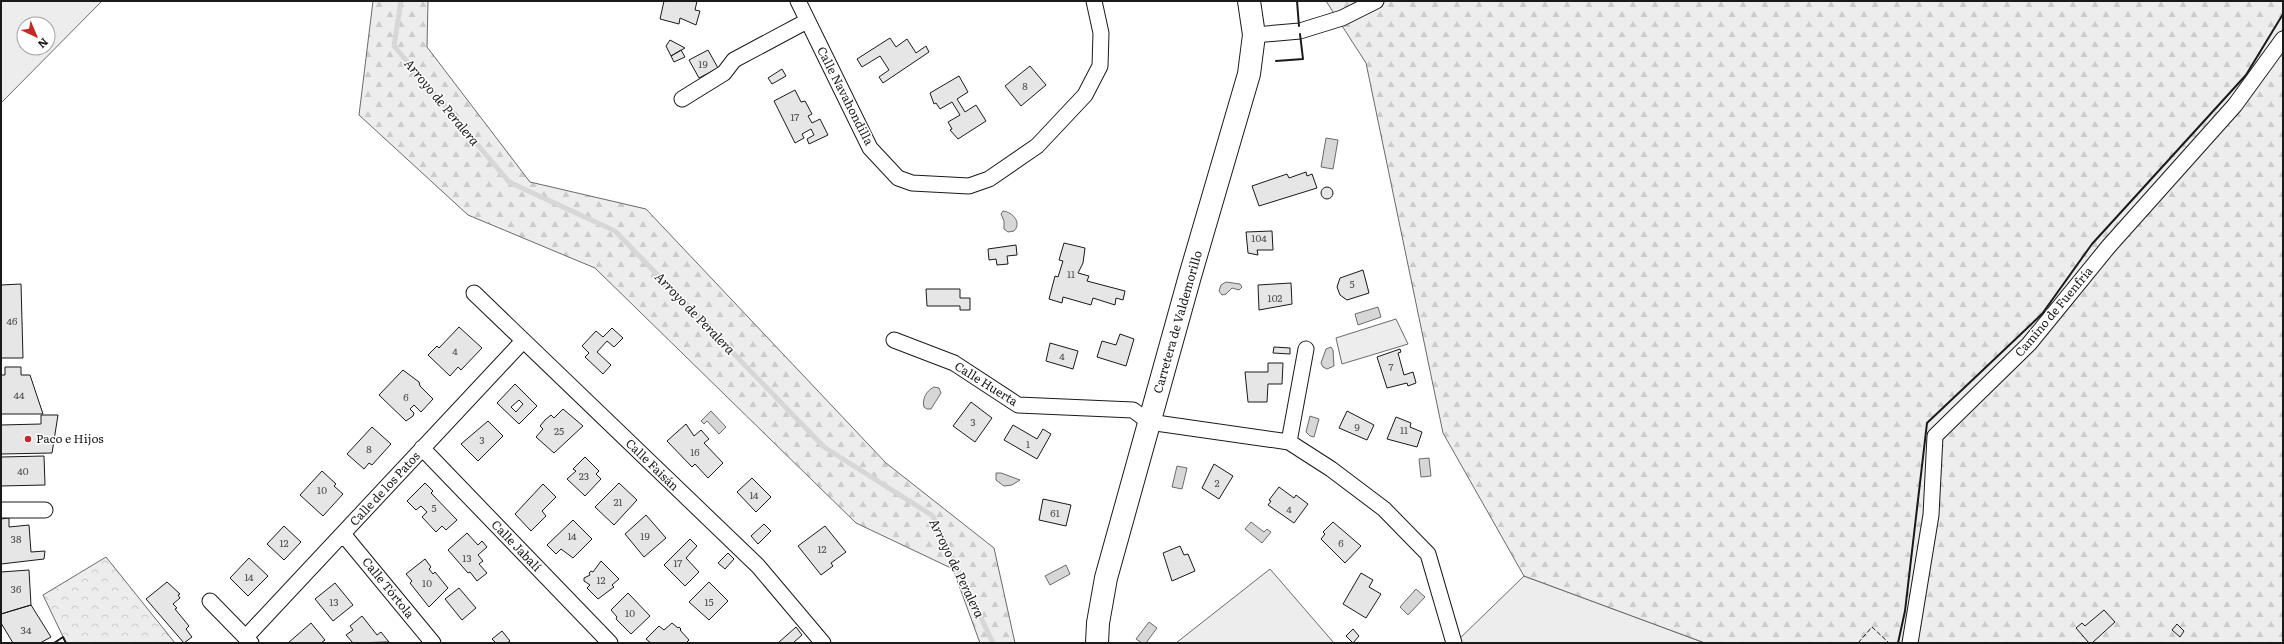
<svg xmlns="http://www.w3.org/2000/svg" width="2284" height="644" font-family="Literata,serif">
	<defs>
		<pattern id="forest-firs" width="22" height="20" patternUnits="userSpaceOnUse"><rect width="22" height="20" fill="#ededed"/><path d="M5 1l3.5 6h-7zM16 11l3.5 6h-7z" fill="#cbcbcb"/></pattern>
		<pattern id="park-crowns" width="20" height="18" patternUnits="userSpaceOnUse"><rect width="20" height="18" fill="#ededed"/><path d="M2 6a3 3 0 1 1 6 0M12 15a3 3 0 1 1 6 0" fill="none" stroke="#cbcbcb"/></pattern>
	</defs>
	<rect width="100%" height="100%" fill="#fff"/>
	<path fill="#ededed" stroke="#6a6a6a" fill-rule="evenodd" d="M1,1h101l-101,102zM24,24h24v24h-24z
		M1396,319l12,25 -66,20 -6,-26z
		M1270,569l64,74h-158z
		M1524,576l181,67h-250z"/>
	<path fill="url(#forest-firs)" stroke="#6a6a6a" d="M373,1h55l-1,46 103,135 116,27 240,254 108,85 21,95h-35l-27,-74 -97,-46 -261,-255 -127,-53 -109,-100z
		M1326,1h957v642h-578l-181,-67 -81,-143 -77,-370z"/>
	<path fill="url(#park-crowns)" stroke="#6a6a6a" d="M106,557l69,86h-109l-23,-48z"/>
	<path fill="#d7d7d7" stroke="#6a6a6a" d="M1326,138l12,2 -5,29 -12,-2z
		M1003,211c10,1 19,12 11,20l-6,1 -4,-3v-8l-3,-7z
		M1226,282l14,2 2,3 -3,3 -7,-2 -6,6 -4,1 -3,-4 2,-6z
		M1378,307l3,10 -23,8 -3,-11z
		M1331,347l2,3 1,16 -7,3 -4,-2 -2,-4 5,-14z
		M934,387l5,1 2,5 -10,16h-4l-3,-2c-2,-8 2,-16 10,-20z
		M711,411l15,16 -7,7 -12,-13 -3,3 -3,-3z
		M1310,416l9,3 -5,18 -4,-1 -4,-4z
		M1429,458l2,18 -10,1 -2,-18z
		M1177,466l10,2 -5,21 -10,-2z
		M996,473h5l19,7 -8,5 -8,1 -8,-6z
		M1251,522l13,10 3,-3 4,3 -9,11 -17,-14z
		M1066,565l4,9 -20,11 -5,-9z
		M1416,589l9,8 -17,18 -8,-8z
		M1149,622l8,6 -11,15h-4l-6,-4z"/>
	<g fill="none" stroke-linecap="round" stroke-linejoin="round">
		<path stroke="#d7d7d7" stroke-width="5" d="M401,1l-7,45 115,136 106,49 209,216 109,69 60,127"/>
	</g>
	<path fill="#e6e6e6" stroke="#1a1a1a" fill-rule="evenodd" d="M664,1h33l-2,9 5,1 -4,14 -16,-7 -1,6 -19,-5z
		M890,38l6,9 11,-8 9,14 10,-7 3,6 -46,31 -4,-6 10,-7 -9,-14 -18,11 -5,-8z
		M670,40l15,8 -14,8 -5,-10z
		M681,50l4,7 -11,5 -3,-6z
		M708,50l10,18 -19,10 -10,-18z
		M1030,66l16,19 -25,21 -16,-20z
		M782,69l4,7 -14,8 -4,-6z
		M959,76l9,16 -11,7 8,13 11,-7 10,16 -28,18 -8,-9 2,-1 -4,-7 12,-7 -8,-13 -12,7 -4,-6 -2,1 -4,-11z
		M795,90l6,12 4,-1 7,13 -4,2 4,7 8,-4 8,16 -19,9 -2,-5 7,-4 -3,-6 -9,5 2,4 -9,5 -21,-42z
		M1306,172l1,4 5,-2 5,14 -58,18 -7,-20 35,-12 2,4z
		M1321 193a6 6 0 1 1 12 0a6 6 0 1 1-12 0Z
		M1272,231l1,19h-16l1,5 -10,-2 -2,-21z
		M1064,243l21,5 -2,15 -5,10 11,3 -2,5 38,10 -2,9 -7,-2 -1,7 -22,-7 -2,7 -28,-8 -1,6 -13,-4 6,-23 3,1 5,-16 -4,-1z
		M1016,245l1,10 -10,1 1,8 -11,1 -1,-6 -7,1 -1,-11z
		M1363,270l6,23 -22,7 -7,-5 -3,-8 3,-9z
		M1291,283l1,21 -33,6 -1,-25z
		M21,284l2,74h-22v-73z
		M926,289h34v9h10v12h-10v-4h-33z
		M459,327l23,21 -21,22 -3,-3 -8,9 -22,-21 9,-9 2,2z
		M612,328l11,10 -9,9 -7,-6 -10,11 14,13 -8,9 -18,-17 4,-4 -7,-7 14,-15 7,6z
		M1120,334l14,5 -8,27 -29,-9 5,-16 14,4z
		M1050,343l28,8 -5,18 -27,-8z
		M1274,347l16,1v6l-17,-1z
		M1400,349l1,3 -3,1 6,22 9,-3 3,11 -8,3 -1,-3 -20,5 -10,-31z
		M1268,363h15l-1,21h-14l-1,18h-19l-3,-30h23z
		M5,367h16v8h9l13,39h-42v-39h4z
		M403,370l16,12 1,4 13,13 -12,13 -7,-7 -4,4 4,4 -1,3 -7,5 -27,-26z
		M515,384l22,22 -18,18 -22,-21zM519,400l4,4 -7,8 -5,-5z
		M971,402l21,16 -17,24 -22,-16z
		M563,409l20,17 -29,27 -18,-16 7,-8 -3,-3 5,-6 6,-5 3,3z
		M1347,411l27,14 -7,15 -28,-12z
		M41,415h17l-6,38 -51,1v-29l40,-1z
		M1396,417l15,6 -1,4 12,5 -5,15 -30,-8z
		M488,421l15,15 -25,25 -17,-17z
		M686,424l8,12 7,-6 8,9 -5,4 19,20 -15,15 -13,-14 -3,3 -25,-26z
		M1013,425l24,14 6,-10 8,5 -14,25 -33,-19z
		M372,427l19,17 -19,21 -3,-2 -5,6 -17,-15z
		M44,456l1,29 -44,1v-29z
		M585,457l14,14 -3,3 5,5 -16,17 -18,-17 9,-8 -3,-2z
		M1214,464l19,12 -14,23 -17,-11z
		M322,471l14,13 -2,2 9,8 -20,22 -23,-21z
		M752,478l19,19 -15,15 -19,-20z
		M425,483l8,8 -2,2 26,27 -11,10 -4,-4 -6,6 -14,-15 5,-5 -6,-6 -5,4 -9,-9z
		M619,483l18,17 -23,25 -19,-18z
		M543,484l13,13 -14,14 4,5 -15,15 -16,-17z
		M1279,487l15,11 2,-3 12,9 -14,19 -26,-18 3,-4 -2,-1z
		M1043,499l28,6 -5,21 -27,-6z
		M646,515l20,23 -22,19 -19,-23z
		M9,518v9l20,-2 2,27 14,-1 -1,8 -43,5v-45z
		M573,520l19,19 -19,19 -12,-9 -5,5 -9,-9z
		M1333,522l28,24 -16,17 -24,-24 4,-5 -2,-2z
		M764,524l7,7 -13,13 -7,-8z
		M284,526l17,16 -17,18 -17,-16z
		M825,526l21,26 -15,11 2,3 -12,9 -23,-29z
		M467,533l11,12 4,-4 5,6 -9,8 5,6 -4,3 8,9 -10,8 -7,-9 -2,1 -20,-23z
		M690,539l7,7 -11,12 13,14 -14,14 -21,-21z
		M1180,546l4,9 4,-1 7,17 -23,10 -9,-28z
		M728,553l6,6 -9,10 -7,-6z
		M249,558l19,18 -20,20 -18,-18z
		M425,559l6,8 -2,2 4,5 2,-2 13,16 -19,19 -19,-24 2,-2 -6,-7z
		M601,561l18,18 -7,6 2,2 -16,12 -11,-11 3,-3 -6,-4v-3l6,-3 -1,-2 2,-2 2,1z
		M29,570l2,35 -30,9v-42z
		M1361,573l12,7 -4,7 12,7 -15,24 -23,-14z
		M167,582l13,12 -2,1 2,3 -7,6 4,4 -2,1 14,17 -3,3 6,8 -8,6 -38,-44z
		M709,582l19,19 -19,19 -20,-18z
		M335,583l18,22 -20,16 -18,-22z
		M459,588l17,20 -14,12 -17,-21z
		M628,593l22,23 -19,18 -15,-15 1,-2 -6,-7z
		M31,605l20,32 -11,6h-27l-12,-20v-9z
		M2104,610l11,12 -23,21h-3l-13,-15 6,-5 3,3z
		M362,616l15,19 4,-3 8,10 -36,1 -7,-8 7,-5 -3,-4z
		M311,623l14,17 -4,3h-33z
		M672,623l6,5 1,-1 2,2 -1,1 9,10 -3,3h-35l-5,-4 13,-13 5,4z
		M2177,624l7,7 -4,6 -8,-7z
		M796,627l6,8 -9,8h-15z
		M1353,629l6,7 -6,7 -7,-7z
		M502,631l8,10 -3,2h-11l-4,-4z"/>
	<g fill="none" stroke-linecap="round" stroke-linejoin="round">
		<defs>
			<path id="street" d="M798,1l72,147 28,30 14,5 57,3 20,-7 48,-33 48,-51 15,-29 1,-33 -7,-32
				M1254,35l46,-4 42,-13 34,-17
				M682,99l42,-26 10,-13 73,-39
				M474,293l284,273 65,77
				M894,340l60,23 64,42 115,5 16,12 140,20 42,27 53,40 44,45 26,89
				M1289,442l17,-93
				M422,448l188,195
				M1,510h44
				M343,534l90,109
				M210,601l41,42
				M246,637l277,-296
				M1910,643l21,-128 4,-79 94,-92 80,-98 126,-141 48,-66"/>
			<path id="primary" d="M1097,643l1,-20 8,-45 84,-302 59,-202 5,-39 -5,-34"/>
		</defs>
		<use href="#street" stroke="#1a1a1a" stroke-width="17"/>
		<use href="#primary" stroke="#1a1a1a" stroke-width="24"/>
		<use href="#street" stroke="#fff" stroke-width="15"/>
		<use href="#primary" stroke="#fff" stroke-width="22"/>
		<path stroke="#1a1a1a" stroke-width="1" stroke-dasharray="5 2" stroke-linecap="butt" d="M1858,643l14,-16 17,16"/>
		<path stroke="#1a1a1a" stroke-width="2" d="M1297,1l2,25
			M1276,61l27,-2 -3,-25
			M54,643l9,-6 3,6
			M1898,643l7,-32 22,-188 115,-109 50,-70 154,-169 37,-61"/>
	</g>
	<circle fill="#c62828" stroke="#fff" stroke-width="1.5" cx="28" cy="439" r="4"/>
	<g text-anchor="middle" stroke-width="3" stroke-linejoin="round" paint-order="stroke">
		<g font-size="10" fill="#4d4d4d">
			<text x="703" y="68">19</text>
			<text x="1025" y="90">8</text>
			<text x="795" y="121">17</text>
			<text x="1259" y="242">104</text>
			<text x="1071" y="278">11</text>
			<text x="1352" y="288">5</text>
			<text x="1275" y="302">102</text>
			<text x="12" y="325">46</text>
			<text x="455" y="355">4</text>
			<text x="1062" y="360">4</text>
			<text x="1391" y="371">7</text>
			<text x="19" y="399">44</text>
			<text x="406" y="401">6</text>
			<text x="973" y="426">3</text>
			<text x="1357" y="431">9</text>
			<text x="1404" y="434">11</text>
			<text x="559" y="435">25</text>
			<text x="482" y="444">3</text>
			<text x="1028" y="448">1</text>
			<text x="369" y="453">8</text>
			<text x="695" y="456">16</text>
			<text x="23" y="475">40</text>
			<text x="584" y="480">23</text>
			<text x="1217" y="487">2</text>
			<text x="322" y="494">10</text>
			<text x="754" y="499">14</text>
			<text x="618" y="506">21</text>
			<text x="434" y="512">5</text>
			<text x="1289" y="513">4</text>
			<text x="1055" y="517">61</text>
			<text x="572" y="540">14</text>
			<text x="645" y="540">19</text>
			<text x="16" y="543">38</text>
			<text x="284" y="547">12</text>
			<text x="1341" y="547">6</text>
			<text x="822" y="553">12</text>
			<text x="467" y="562">13</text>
			<text x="678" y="567">17</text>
			<text x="249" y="581">14</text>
			<text x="601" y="584">12</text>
			<text x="427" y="587">10</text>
			<text x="16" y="593">36</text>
			<text x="334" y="606">13</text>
			<text x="709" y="606">15</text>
			<text x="630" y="617">10</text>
			<text x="26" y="634">34</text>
		</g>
		<g font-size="12" fill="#1a1a1a" stroke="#fff">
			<text transform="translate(845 96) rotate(63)" y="4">Calle Navahondilla</text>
			<text transform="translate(2054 312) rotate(-50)" y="4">Camino de Fuenfría</text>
			<text transform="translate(1178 322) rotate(-74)" y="4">Carretera de Valdemorillo</text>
			<text transform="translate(986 384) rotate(32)" y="4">Calle Huerta</text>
			<text transform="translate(652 465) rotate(44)" y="4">Calle Faisán</text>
			<text transform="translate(385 489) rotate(-47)" y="4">Calle de los Patos</text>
			<text transform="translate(516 546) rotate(46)" y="4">Calle Jabalí</text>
			<text transform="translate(388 588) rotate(51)" y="4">Calle Tórtola</text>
		</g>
		<g font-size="12" fill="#1a1a1a" stroke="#fff" text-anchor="start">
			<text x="36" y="443">Paco e Hijos</text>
		</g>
		<g font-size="13" font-style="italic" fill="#1a1a1a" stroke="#fff">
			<text transform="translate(442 102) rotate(50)" y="5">Arroyo de Peralera</text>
			<text transform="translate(695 313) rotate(46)" y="5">Arroyo de Peralera</text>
			<text transform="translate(957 568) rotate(64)" y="5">Arroyo de Peralera</text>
		</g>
	</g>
	<rect width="2284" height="644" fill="none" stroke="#1a1a1a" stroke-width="4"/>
	<g transform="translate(36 36) rotate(136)"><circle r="19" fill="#ffffff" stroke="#a3a3a3"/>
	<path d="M0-3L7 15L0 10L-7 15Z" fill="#c62828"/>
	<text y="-6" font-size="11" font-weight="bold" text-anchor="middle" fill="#1a1a1a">N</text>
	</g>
</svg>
